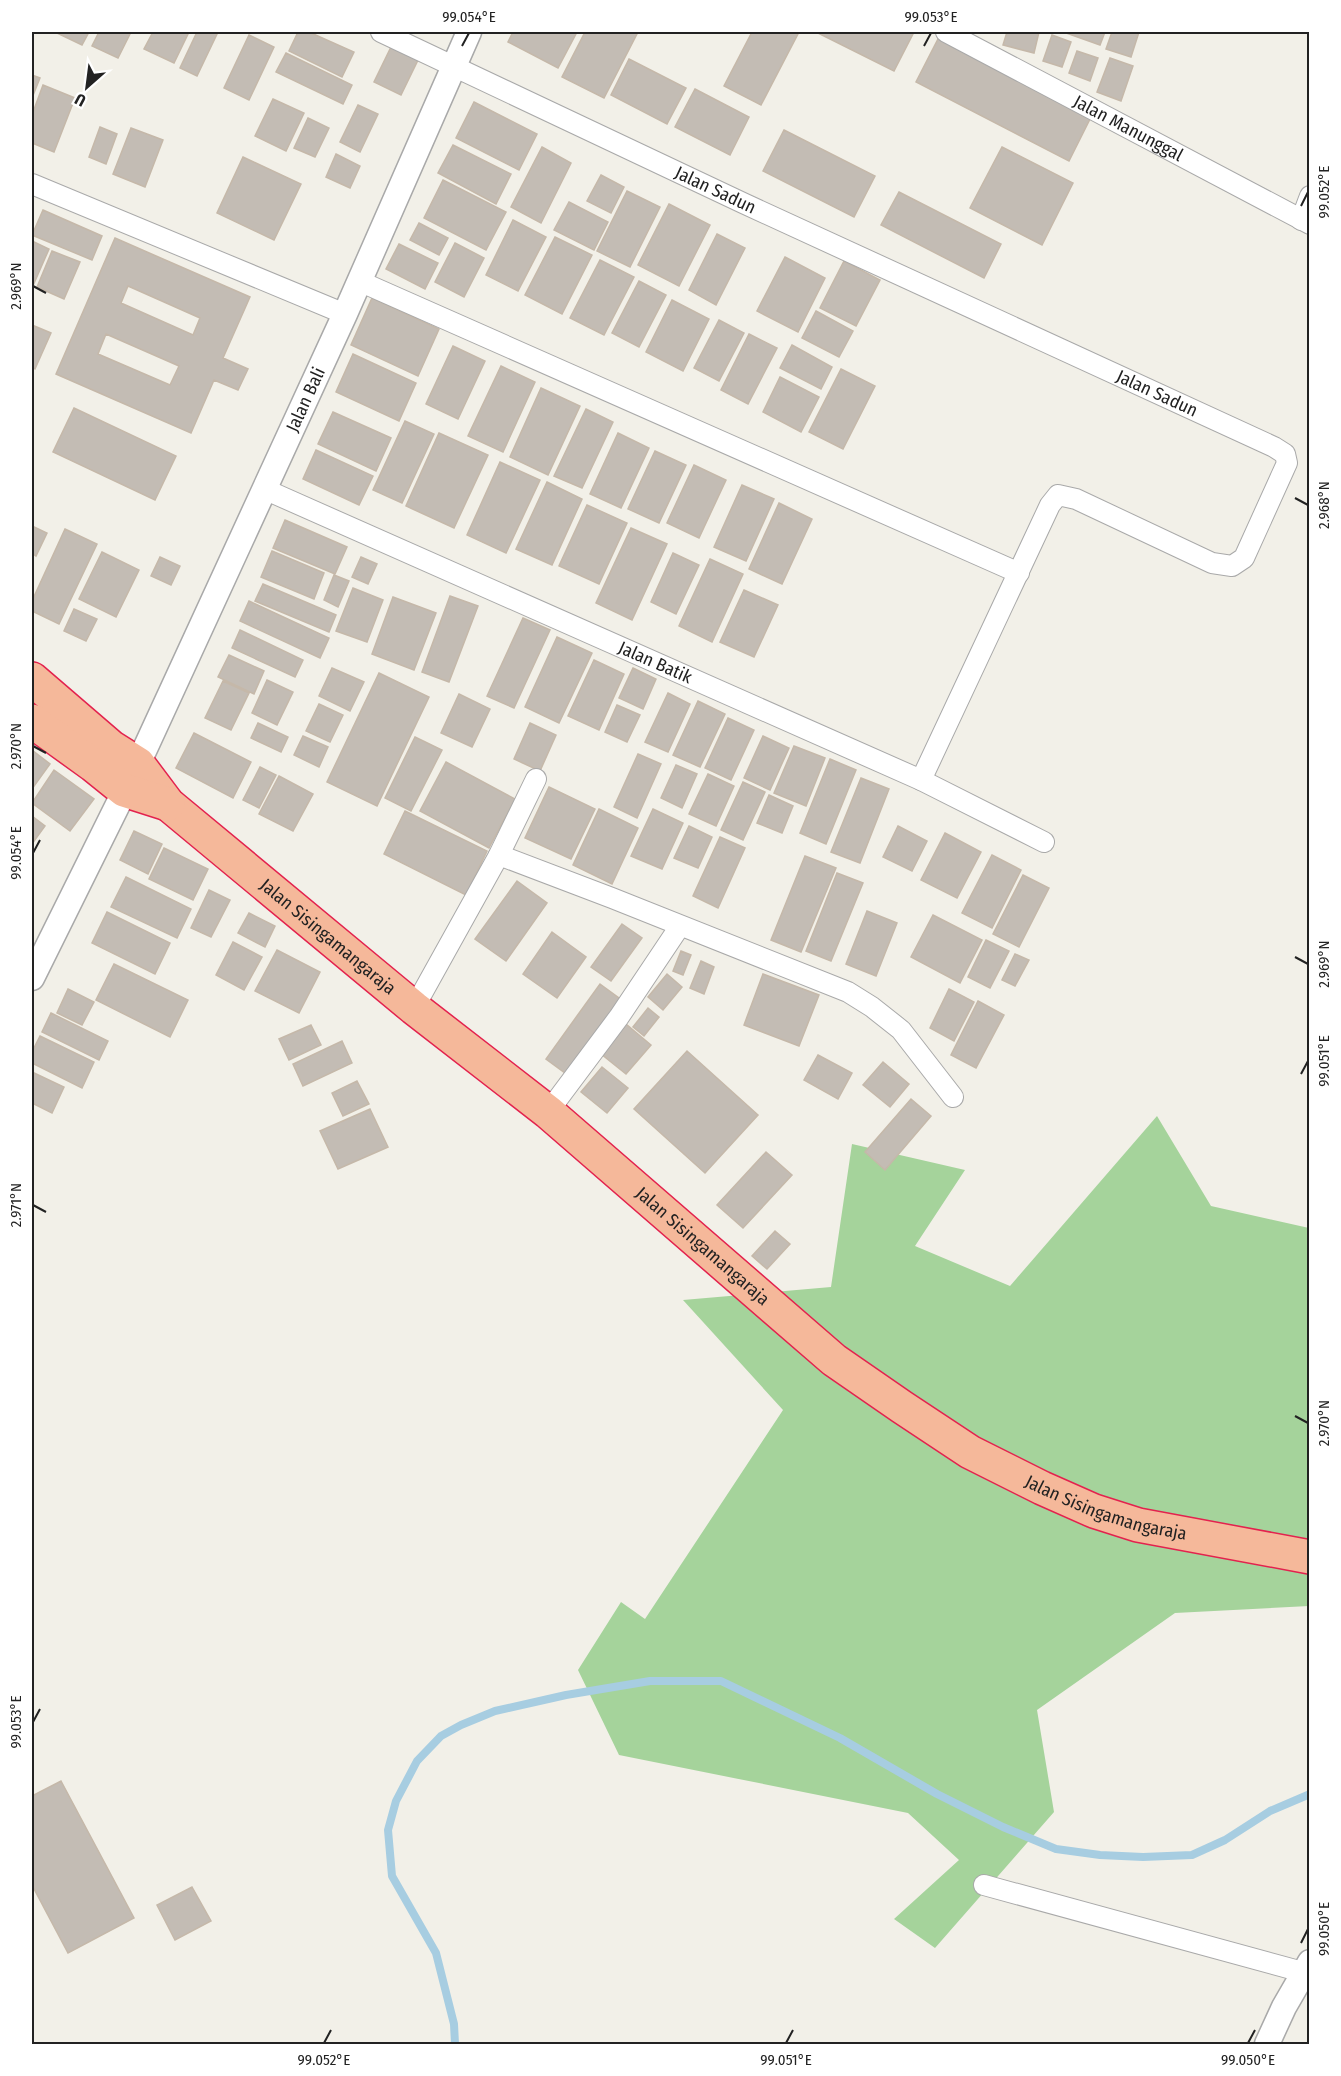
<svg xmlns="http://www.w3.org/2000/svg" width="1341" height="2076" font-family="'Fira Sans Condensed',sans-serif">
	<rect width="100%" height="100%" fill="#f2f0e8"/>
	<path fill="#a5d39b" d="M1157,1116l54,90 98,22v378l-134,7 -138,97 17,102 -119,136 -41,-29 65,-59 -51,-47 -289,-58 -41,-85 43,-68 24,17 138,-209 -100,-110 148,-13 21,-143 113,26 -50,76 95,40z"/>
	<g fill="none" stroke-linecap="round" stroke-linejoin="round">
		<path stroke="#a7cde1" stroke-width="8" d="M455,2044l-1,-20 -18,-71 -44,-77 -4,-46 8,-29 21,-40 24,-25 20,-11 34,-14 71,-16 84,-14h71l119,57 97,56 66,33 53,22 44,6 43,2 49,-2 33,-15 45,-29 40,-17"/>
	</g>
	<path fill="#c3bcb4" stroke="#c5b8a9" stroke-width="1.5" fill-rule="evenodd" d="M55,32h34l-7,13z
		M99,32h32l-13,26 -26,-12z
		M153,32h36l-15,31 -30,-14z
		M197,32h21l-21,44 -17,-8z
		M298,32h11l45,20 -12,25 -53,-26z
		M513,32h64l-19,36 -50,-26z
		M585,32h53l-34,66 -42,-21z
		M752,32h47l-38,73 -37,-19z
		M816,32h98l-20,39z
		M1007,32h32l-5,21 -31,-8z
		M1067,32h38l-5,13 -34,-12z
		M1112,32h27l-8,25 -25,-8z
		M249,35l25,12 -25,53 -25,-12z
		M1052,35l19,7 -9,25 -19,-6z
		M939,37l153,78 -23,46 -153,-79z
		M391,47l27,13 -17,35 -27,-13z
		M1077,51l21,7 -8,23 -21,-8z
		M286,53l66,32 -9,19 -67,-32z
		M1110,58l23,8 -12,35 -24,-9z
		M629,59l57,29 -19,36 -56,-29z
		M32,75l8,3 -8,20z
		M43,85l32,13 -21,54 -22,-9v-28z
		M695,89l54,28 -19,38 -55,-28z
		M273,99l31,14 -18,38 -31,-15z
		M474,102l63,32 -18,36 -63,-32z
		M358,105l20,9 -18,38 -20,-10z
		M308,118l21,10 -14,29 -21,-9z
		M100,127l17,7 -11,30 -17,-7z
		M131,128l32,12 -18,47 -32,-13z
		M784,130l91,46 -21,41 -91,-46z
		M453,145l58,29 -15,30 -58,-31z
		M542,147l29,16 -30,60 -30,-16z
		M1002,147l71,36 -31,62 -72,-37z
		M336,154l24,12 -10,22 -24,-11z
		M243,157l58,27 -27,56 -57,-27z
		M601,175l23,12 -13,26 -24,-12z
		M443,180l63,32 -20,38 -62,-32z
		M627,191l33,16 -30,60 -33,-16z
		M899,192l102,52 -17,34 -103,-53z
		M569,202l39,20 -14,28 -40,-20z
		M669,204l41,21 -31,61 -41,-21z
		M43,210l59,26 -10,24 -60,-25z
		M513,220l33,17 -28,54 -32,-16z
		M419,223l29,15 -9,17 -29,-15z
		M717,234l28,14 -29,57 -27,-15z
		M555,237l37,18 -30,59 -37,-19z
		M115,238l135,59 -27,61 25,11 -10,21 -24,-10 -23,53 -135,-59zM128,286l72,32 -7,17 -72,-32zM106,334l73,32 -9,19 -72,-31z
		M32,241l17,8 -17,39z
		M455,243l29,15 -20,39 -29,-15z
		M399,244l39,19 -13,26 -39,-20z
		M52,251l28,11 -16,37 -27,-12z
		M785,257l40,21 -27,54 -41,-21z
		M600,260l34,17 -30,58 -34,-17z
		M844,261l36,19 -24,46 -36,-18z
		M639,281l27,14 -27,52 -27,-14z
		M372,298l67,31 -21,47 -67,-31z
		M672,300l37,19 -26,52 -37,-19z
		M816,311l37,20 -14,26 -37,-19z
		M719,320l25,13 -25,48 -25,-13z
		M32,325l19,8 -16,36 -3,-2z
		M749,334l28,14 -29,56 -27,-14z
		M792,345l40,22 -11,22 -41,-21z
		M453,346l32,15 -27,58 -32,-15z
		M353,354l63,29 -17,38 -63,-29z
		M501,366l34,16 -32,70 -35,-16z
		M841,369l34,17 -32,63 -34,-17z
		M780,377l39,20 -18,35 -38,-20z
		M541,388l39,18 -32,69 -38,-18z
		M74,408l102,48 -21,44 -102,-48z
		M586,409l27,13 -31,66 -28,-12z
		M333,412l58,26 -15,33 -58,-27z
		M405,421l29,13 -32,69 -29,-13z
		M439,433l49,22 -34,73 -48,-22z
		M618,433l31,15 -28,60 -31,-14z
		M316,450l57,26 -14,29 -56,-26z
		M655,451l31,14 -27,58 -31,-14z
		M500,462l40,18 -34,73 -39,-18z
		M694,465l32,15 -27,58 -32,-15z
		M547,482l35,17 -30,66 -36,-16z
		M742,485l32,14 -28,62 -32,-14z
		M779,503l33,16 -30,65 -33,-15z
		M587,505l40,18 -28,61 -40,-18z
		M285,520l62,27 -12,27 -62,-26z
		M32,526l15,7 -11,23 -4,-3z
		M631,528l36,16 -35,76 -36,-17z
		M65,529l32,15 -38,80 -27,-13v-10z
		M272,551l52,22 -10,26 -53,-22z
		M102,552l37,18 -23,47 -37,-18z
		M673,553l26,12 -23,49 -25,-12z
		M160,557l20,9 -9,19 -20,-9z
		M361,557l16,7 -9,20 -16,-7z
		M710,559l33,15 -31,68 -33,-16z
		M334,575l15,6 -11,26 -14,-7z
		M263,584l73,31 -7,17 -74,-31z
		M353,588l30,12 -16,42 -31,-11z
		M744,590l34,15 -24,52 -34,-15z
		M450,596l28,10 -29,76 -27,-10z
		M393,597l43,16 -22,57 -42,-16z
		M249,601l80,37 -9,20 -80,-37z
		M74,609l23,10 -11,22 -22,-10z
		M523,618l27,12 -36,78 -27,-12z
		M240,630l63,30 -8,17 -63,-29z
		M557,637l35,16 -33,70 -34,-16z
		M229,655l35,16 -10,23 -36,-17z
		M594,660l30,14 -25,56 -31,-14z
		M332,668l32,14 -14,29 -31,-15z
		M633,668l23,11 -13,30 -24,-11z
		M379,673l50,24 -52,109 -50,-24z
		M267,680l26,12 -16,33 -25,-12z
		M223,681l26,12 -18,37 -26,-12z
		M668,693l22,11 -22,48 -23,-10z
		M459,694l31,15 -18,38 -31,-14z
		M698,701l27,13 -25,53 -27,-12z
		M319,704l24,11 -13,27 -24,-11z
		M617,705l23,10 -13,27 -22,-10z
		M728,718l26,12 -23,50 -26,-12z
		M258,723l30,14 -7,15 -30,-14z
		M530,723l26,12 -16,36 -26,-12z
		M194,733l57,29 -18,36 -57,-30z
		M303,736l25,11 -9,20 -25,-12z
		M763,736l26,12 -19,42 -26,-12z
		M415,737l27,13 -31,61 -26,-13z
		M794,746l31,12 -19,48 -32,-13z
		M32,750l18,14 -18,25z
		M638,754l23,10 -24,54 -23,-11z
		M830,759l26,11 -30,74 -26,-11z
		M446,762l69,37 -26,49 -69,-37z
		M676,765l21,9 -15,34 -21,-10z
		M260,767l16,8 -17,33 -16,-8z
		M54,770l40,29 -24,32 -38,-28z
		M708,774l26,12 -18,40 -27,-12z
		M279,776l34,18 -20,37 -34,-17z
		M861,778l28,11 -29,74 -29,-11z
		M743,782l22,10 -22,48 -22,-10z
		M549,787l46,22 -24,50 -46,-21z
		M769,795l24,11 -11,27 -25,-10z
		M599,809l39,19 -26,56 -39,-19z
		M653,809l30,14 -21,46 -31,-13z
		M405,811l82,40 -21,44 -82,-41z
		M32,816l13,10 -13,18z
		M689,826l23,11 -14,31 -24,-10z
		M898,826l29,15 -15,30 -29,-14z
		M134,831l28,13 -14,30 -28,-14z
		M945,833l36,19 -24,46 -36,-18z
		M720,837l25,11 -27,60 -25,-12z
		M164,848l44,21 -15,31 -44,-21z
		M992,855l29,15 -29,58 -30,-15z
		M805,856l31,12 -35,84 -30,-12z
		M837,873l26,10 -32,78 -25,-10z
		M1023,875l26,13 -30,59 -26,-13z
		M126,877l65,32 -14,29 -66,-31z
		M517,881l30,22 -41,58 -31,-22z
		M209,890l21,10 -19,37 -20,-9z
		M867,911l30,12 -21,53 -30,-12z
		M107,912l63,31 -15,31 -63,-31z
		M249,913l26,13 -10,21 -27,-14z
		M933,915l49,25 -22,43 -49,-26z
		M622,924l20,14 -31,43 -20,-14z
		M552,932l34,25 -29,41 -34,-24z
		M986,940l23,11 -19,37 -22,-11z
		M233,942l29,15 -18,33 -28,-15z
		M277,950l43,22 -21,41 -44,-22z
		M681,951l10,4 -8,20 -10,-4z
		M1015,954l14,6 -14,26 -13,-6z
		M701,961l13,6 -10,27 -14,-6z
		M114,964l74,36 -18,37 -74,-37z
		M667,974l15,13 -19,23 -15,-13z
		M763,974l56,21 -20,51 -55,-21z
		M600,984l23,17 -54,75 -23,-17z
		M68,989l26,13 -12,23 -25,-12z
		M949,989l25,13 -20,39 -24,-13z
		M978,1001l26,14 -28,53 -25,-13z
		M648,1008l11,9 -15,19 -11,-9z
		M51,1013l57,28 -9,19 -57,-28z
		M626,1024l25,21 -25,29 -25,-20z
		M311,1025l10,20 -32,15 -10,-21z
		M40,1036l54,26 -12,26 -50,-25v-11z
		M342,1041l10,22 -49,23 -10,-22z
		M687,1051l71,64 -53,58 -71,-64z
		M818,1055l34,18 -14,26 -34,-19z
		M883,1062l26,22 -19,23 -27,-22z
		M602,1067l26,21 -21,25 -26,-21z
		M32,1072l32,15 -12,26 -20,-10z
		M357,1081l12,23 -26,12 -11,-23z
		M911,1099l20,17 -46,54 -20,-18z
		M370,1109l18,38 -50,22 -18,-38z
		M766,1152l26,23 -49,53 -26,-23z
		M775,1231l15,13 -23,25 -15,-13z
		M61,1781l73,137 -66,35 -36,-68v-89z
		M192,1887l19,34 -36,19 -18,-35z"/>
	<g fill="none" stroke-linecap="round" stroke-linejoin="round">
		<defs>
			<g id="minor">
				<path id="s1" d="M381,32l362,171 531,244 11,7 2,9 -43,95 -12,8 -20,-3 -136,-64 -18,-4 -8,10 -129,275"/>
				<path id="s2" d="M946,32l364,192"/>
				<path d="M32,184l313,130"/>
				<path d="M1301,220l9,-24"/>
				<path d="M359,281l660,292"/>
				<path id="s3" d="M264,489l657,291 123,62"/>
				<path d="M499,855l113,43 236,94 24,15 29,23 52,67"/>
				<path d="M414,1008l85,-153 37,-76"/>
				<path d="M548,1112l71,-95 61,-91"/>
				<path d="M984,1885l326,89"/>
			</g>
			<g id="tertiary">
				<path id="s4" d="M32,978l106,-214 207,-450 124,-282"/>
				<path d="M1267,2044l17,-37 26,-45"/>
			</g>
			<g id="trunk">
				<path id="s5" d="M32,679l79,68 27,17 30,40 246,204 134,104 286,248 68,47 68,45 72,36 52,23 44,14 172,32"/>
				<path d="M32,721l61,44 31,25 44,14"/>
			</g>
		</defs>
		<use href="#minor" stroke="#a9a9a9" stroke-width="22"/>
		<use href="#tertiary" stroke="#a9a9a9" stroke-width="27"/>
		<use href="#trunk" stroke="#e3224e" stroke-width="36"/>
		<use href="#minor" stroke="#fff" stroke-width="20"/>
		<use href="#tertiary" stroke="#fff" stroke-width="24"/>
		<use href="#trunk" stroke="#f5b89a" stroke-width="33"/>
	</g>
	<path fill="none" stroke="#222" stroke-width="2" d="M462,46l7,-13M924,46l7,-13M1301,206l7,-14M33,286l13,7M1295,498l13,7M33,746l13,7M33,853l7,-13M1295,957l13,7M1301,1074l7,-13M33,1205l13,7M1295,1416l13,7M33,1722l7,-13M1301,1943l7,-14M324,2043l7,-13M786,2043l7,-13M1248,2043l7,-13"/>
	<g text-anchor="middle" stroke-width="5" stroke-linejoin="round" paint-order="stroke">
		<g font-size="18" fill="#222" stroke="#fff">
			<text dy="6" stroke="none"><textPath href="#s2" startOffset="206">Jalan Manunggal</textPath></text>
			<text dy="6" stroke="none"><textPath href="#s1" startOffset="370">Jalan Sadun</textPath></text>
			<text dy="6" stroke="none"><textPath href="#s1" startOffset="856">Jalan Sadun</textPath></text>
			<text dy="6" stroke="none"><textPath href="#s4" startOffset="640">Jalan Bali</textPath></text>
			<text dy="6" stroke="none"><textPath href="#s3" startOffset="428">Jalan Batik</textPath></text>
			<text dy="6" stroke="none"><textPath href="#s5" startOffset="394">Jalan Sisingamangaraja</textPath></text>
			<text dy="6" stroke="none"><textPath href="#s5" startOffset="880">Jalan Sisingamangaraja</textPath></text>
			<text dy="6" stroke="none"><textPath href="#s5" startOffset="1366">Jalan Sisingamangaraja</textPath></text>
		</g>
	</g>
	<rect width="1341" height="2076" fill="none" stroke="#ffffff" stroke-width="66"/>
	<g transform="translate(87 87) rotate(208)" stroke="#ffffff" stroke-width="4.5" paint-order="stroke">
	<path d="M0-4.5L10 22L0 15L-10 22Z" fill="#222222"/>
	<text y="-9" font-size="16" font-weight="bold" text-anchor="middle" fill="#222222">U</text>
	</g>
	<rect x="33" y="33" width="1275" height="2010" fill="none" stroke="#222" stroke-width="2"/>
	<g font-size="15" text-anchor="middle" fill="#222">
		<text x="469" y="22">99.054°E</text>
		<text x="931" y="22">99.053°E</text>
		<text transform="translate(1324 192) rotate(-90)" y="5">99.052°E</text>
		<text transform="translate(16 286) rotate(-90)" y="5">2.969°N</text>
		<text transform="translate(1324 505) rotate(-90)" y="5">2.968°N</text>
		<text transform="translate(16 746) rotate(-90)" y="5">2.970°N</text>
		<text transform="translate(16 853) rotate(-90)" y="5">99.054°E</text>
		<text transform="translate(1324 964) rotate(-90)" y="5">2.969°N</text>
		<text transform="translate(1324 1061) rotate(-90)" y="5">99.051°E</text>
		<text transform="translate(16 1205) rotate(-90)" y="5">2.971°N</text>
		<text transform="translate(1324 1423) rotate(-90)" y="5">2.970°N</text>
		<text transform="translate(16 1722) rotate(-90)" y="5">99.053°E</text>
		<text transform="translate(1324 1929) rotate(-90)" y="5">99.050°E</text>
		<text x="324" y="2065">99.052°E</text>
		<text x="786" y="2065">99.051°E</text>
		<text x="1248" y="2065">99.050°E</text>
	</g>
</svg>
